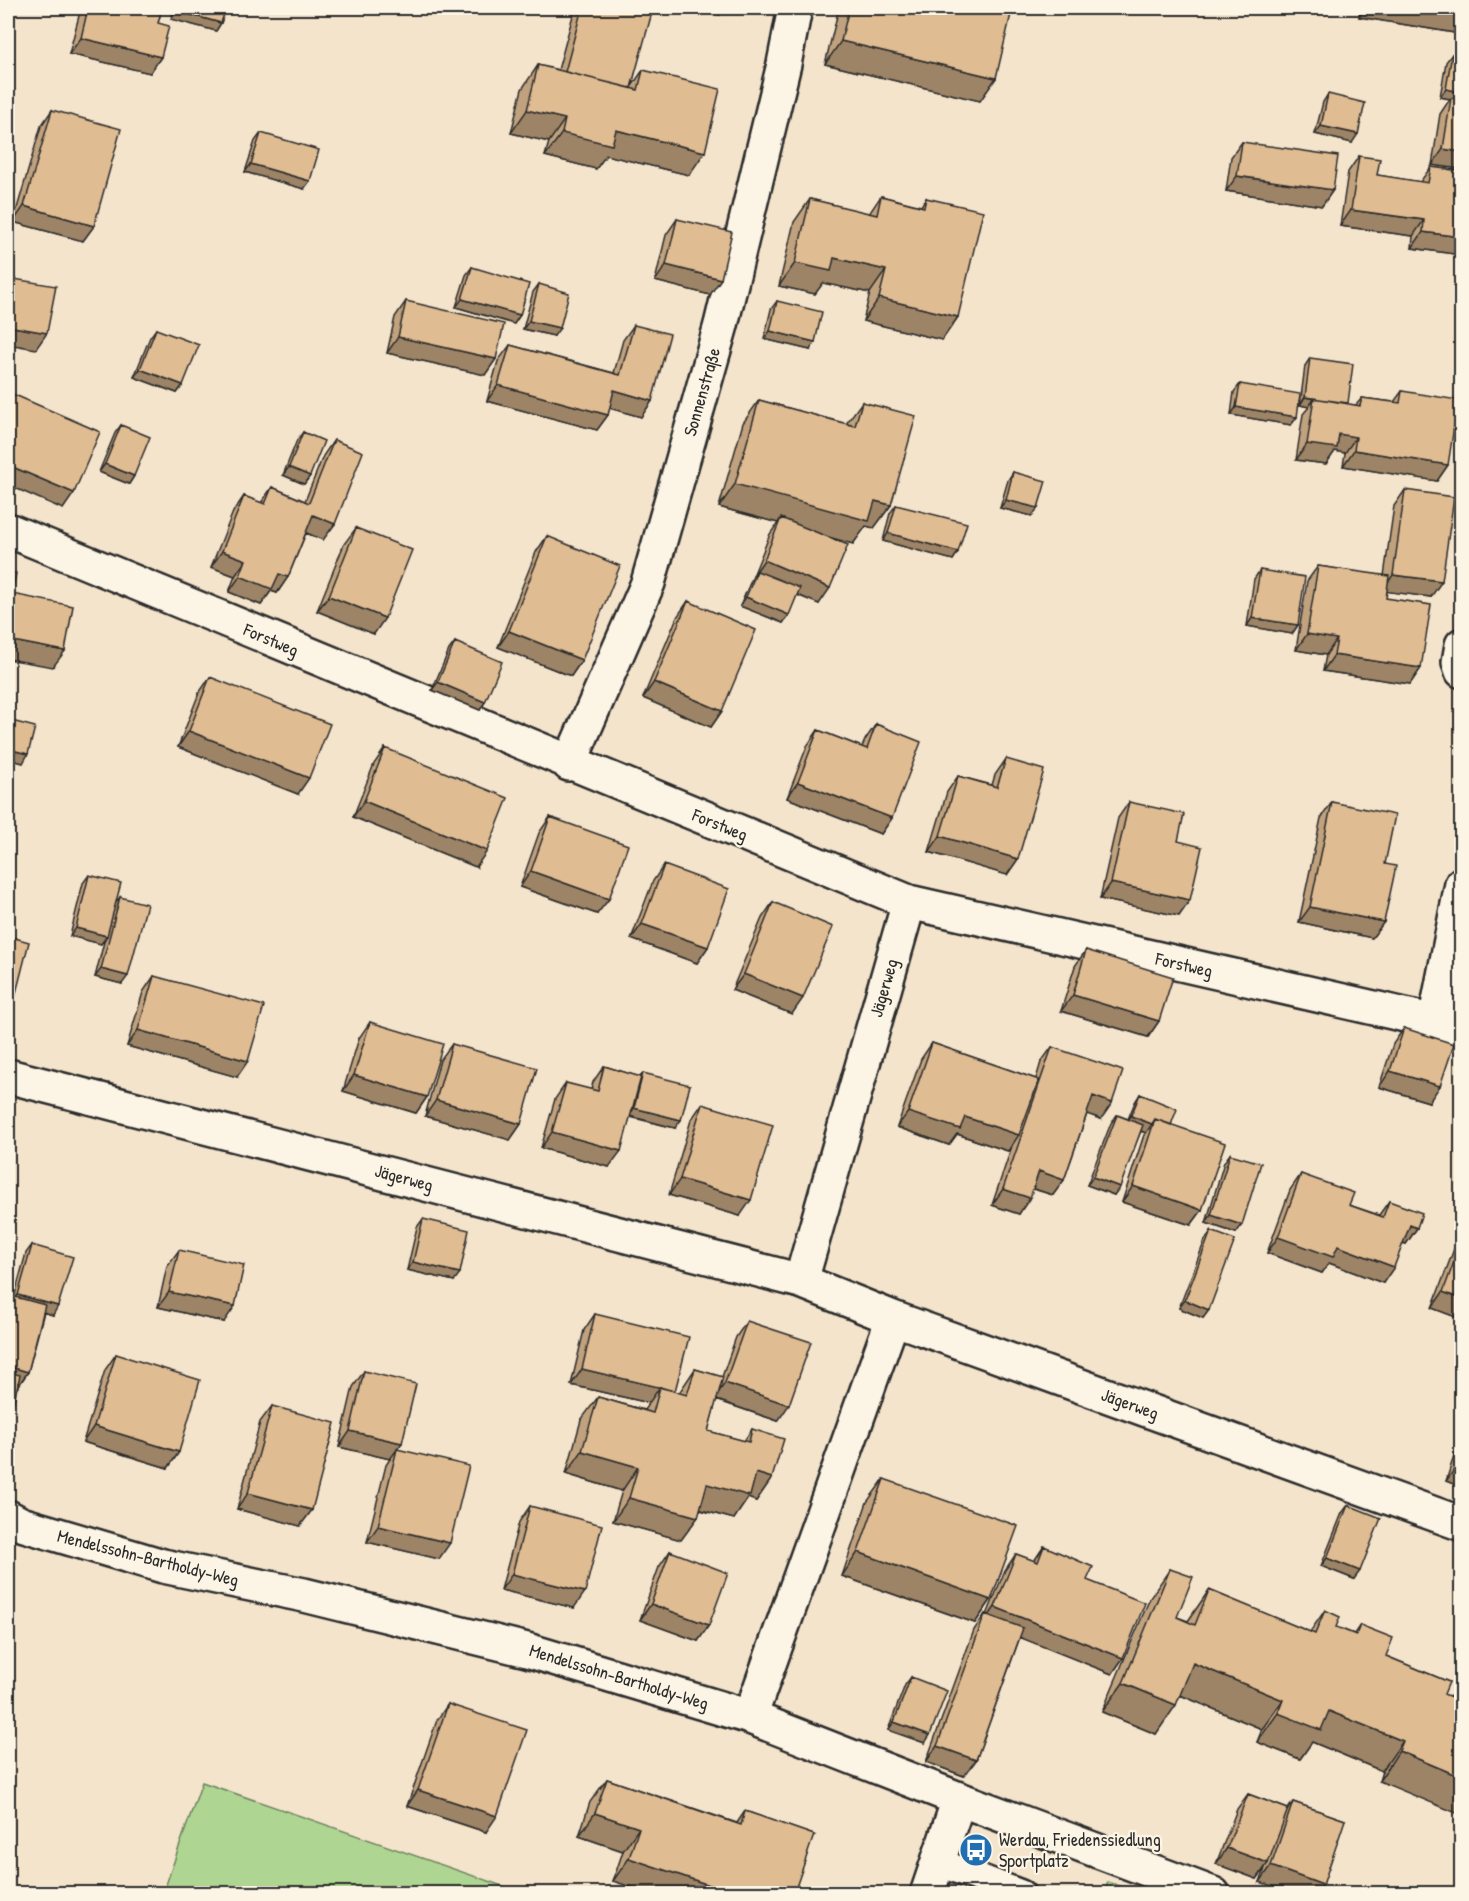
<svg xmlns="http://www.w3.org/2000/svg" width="1469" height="1901" font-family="'Patrick Hand',sans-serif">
	<defs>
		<pattern id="forest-crowns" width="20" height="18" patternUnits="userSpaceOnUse" patternTransform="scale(1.5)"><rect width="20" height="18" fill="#aed692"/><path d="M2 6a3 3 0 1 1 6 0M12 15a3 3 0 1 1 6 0" fill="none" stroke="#96b87e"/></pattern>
	</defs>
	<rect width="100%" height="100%" fill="#f4e4cc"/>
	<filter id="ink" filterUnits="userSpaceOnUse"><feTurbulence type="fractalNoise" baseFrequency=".0167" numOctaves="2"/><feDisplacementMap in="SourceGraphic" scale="12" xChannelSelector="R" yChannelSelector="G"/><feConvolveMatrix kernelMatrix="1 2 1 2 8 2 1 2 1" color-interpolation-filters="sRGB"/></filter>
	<g filter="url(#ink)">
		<path fill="#aed692" stroke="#6c805e" stroke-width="1.5" d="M202,1782l321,111h-360z"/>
		<path fill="url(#forest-crowns)" stroke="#6c805e" stroke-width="1.5" d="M1108,1882l33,11h-37z"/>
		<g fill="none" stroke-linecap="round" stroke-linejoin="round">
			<defs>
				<path id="service" d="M938,1862l83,32"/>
				<path id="minor" d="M8,530l901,372 553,126
					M1462,645l-3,17 3,9
					M569,764l79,-181 73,-258 63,-261 11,-56
					M1435,1022l27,-138
					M8,1076l793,205 92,37 569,206
					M801,1281l108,-379
					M8,1517l13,7 142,42 141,29 223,55 223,67 209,82 254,95
					M750,1717l143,-399
					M927,1894l32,-95"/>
			</defs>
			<use href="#service" stroke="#2b2b2b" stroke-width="32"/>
			<use href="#minor" stroke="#2b2b2b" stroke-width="38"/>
			<use href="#service" stroke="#fcf5e5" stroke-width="27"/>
			<use href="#minor" stroke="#fcf5e5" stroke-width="33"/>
		</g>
		<path fill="#c1a27e" stroke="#2b2b2b" stroke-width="1.5" d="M81,8h81l-4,15 3,34 -11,16 -81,-19z
			M174,8h52l-5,15 -5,8 -45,-12z
			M575,8h73l-16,78 11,-16 46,105 -83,-20 -10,14 -51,-13 4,-14 -38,-9 11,-44 16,-24 20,5z
			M839,8h148l9,70 -16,23 -155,-37z
			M1360,8h101v26l-102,-17z
			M1452,54l9,1v114l-29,-4 8,-51 10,-15 -10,-2 6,-35z
			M1328,94l24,49 -37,-9 8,-32z
			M52,110l42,116 -11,15 -70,-19 28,-96z
			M261,133l43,56 -59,-17 10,-31z
			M1242,142l91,48 -11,16 -96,-15 5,-34z
			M1359,156l18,19 43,7 11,-15 30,4v84l-49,-7 1,-12 -73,-10 8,-54z
			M881,196l40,10 5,-8 32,119 -16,23 -79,-19 7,-28 -47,-10 -8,11 -36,-8 15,-64 16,-23 59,15z
			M677,219l33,76 -55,-14 11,-46z
			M472,267l48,48 -6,9 -58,-17 10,-32z
			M539,284l15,52 -31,-7 10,-37z
			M406,301l90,58 -11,16 -98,-22 8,-36z
			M777,301l33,49 -46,-11 7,-30z
			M634,325l18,76 -11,16 -32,-9 -1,7 -11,15 -110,-29 11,-40 12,-16 104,28 9,-33z
			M156,329l27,56 -6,8 -43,-16 16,-40z
			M1310,358l38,46 8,1 6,-7 32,4 8,-11 46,74 -11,16 -94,-15 2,-13 -10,-2 -9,13 -30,-4 7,-46 6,-7 -9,-2 5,-39z
			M1240,384l57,33 -6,8 -60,-10 3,-23z
			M759,400l87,24 16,-22 29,103 -17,23 -8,-2 -13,18 -22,-6 -12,66 -22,-9 -14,28 -43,-17 13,-30 17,-42 8,-11 -59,-16 24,-84z
			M121,425l13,51 -5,8 -30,-12 16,-39z
			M303,432l7,44 -6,8 -21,-9 14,-35z
			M334,440l-11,100 -17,-7 -18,44 -11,16 -6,-2 -10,14 -32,-13 6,-16 -24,-9 22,-55 11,-16 17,7 11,-16 33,14 18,-45z
			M1013,472l19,44 -32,-8 8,-28z
			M1405,490l26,107 -44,-6 -1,7 35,70 -11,16 -87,-13 3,-16 -30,-5 11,-69 11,-15 66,10 10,-70z
			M896,505l62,47 -5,8 -70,-19 7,-28z
			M356,528l18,106 -57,-23 27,-67z
			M547,536l35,124 -11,16 -73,-29 38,-95z
			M1260,570l38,55 -6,9 -45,-8 7,-47z
			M688,601l34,110 -11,16 -68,-29 34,-81z
			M455,642l30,60 -5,8 -48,-20 17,-40z
			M210,677l88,117 -120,-47 21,-54z
			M876,724l16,94 -11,16 -94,-36 20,-52 11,-16 44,17 3,-7z
			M385,748l91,119 -123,-50 21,-53z
			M1006,759l12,100 -11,16 -78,-23 18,-60 11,-16 34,9 3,-10z
			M1129,802l49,39 12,59 -11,16 -79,-17 18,-81z
			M1332,802l53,62 -1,58 -12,16 -73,-16 22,-104z
			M550,817l47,97 -77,-27 19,-54z
			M664,865l44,82 -11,16 -66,-24 22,-58z
			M89,875l26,28 5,-6 2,87 -27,-7 10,-39 -4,6 -31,-8 13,-53z
			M773,902l19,112 -60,-24 30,-72z
			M1086,950l73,71 -11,16 -87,-26 14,-45z
			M154,976l83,101 -110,-31 16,-54z
			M370,1022l57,75 -11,16 -73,-22 16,-53z
			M1404,1028l25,74 -50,-15 14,-43z
			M932,1043l104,36 5,-17 11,-15 49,72 -14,-5 -23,66 -11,15 -20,-6 -14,25 -27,-9 21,-62 -5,8 -51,-17 -8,11 -52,-18 24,-68z
			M452,1044l69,80 -11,16 -85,-24 15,-56z
			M604,1066l36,11 3,-4 32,55 -45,-11 -21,50 -68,-19 14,-49 11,-16 25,7 2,-8z
			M1140,1094l31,31 31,85 -11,15 -69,-23 22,-67 2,-2 -5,-2 -27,64 -27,-10 24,-62 6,-8 11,4 7,-17z
			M702,1104l38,112 -71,-21 22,-75z
			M1230,1154l6,79 -30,-10 18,-61z
			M1301,1174l48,31 30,10 10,-14 28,27 -11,16 -3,-1 -20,40 -54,-20 -7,10 -55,-20 23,-63z
			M423,1219l31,62 -47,-11 10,-43z
			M1211,1231l-2,79 -6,8 -24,-10 26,-68z
			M1461,1233v86l-29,-11 26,-70z
			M32,1245l21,70 -9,-3 -16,60 -10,15 -4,-90 12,-44z
			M179,1250l45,72 -66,-15 9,-41z
			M595,1314l80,78 4,1 16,-24 27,8 14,-40 11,-16 31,100 -62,-21 -8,31 36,10 8,-12 20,49 -16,23 -8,-3 -14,21 -34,-9 -2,7 -17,23 -68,-19 9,-30 -56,-17 15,-54 17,-23 46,13 5,-7 -78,-18 13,-55z
			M116,1354l63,98 -11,16 -85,-26 22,-72z
			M364,1371l33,78 42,110 -72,-17 19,-77 4,-6 -51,-12 14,-60z
			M272,1406l40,104 -12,16 -63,-17 23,-87z
			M1461,1434v53l-15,-6z
			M884,1479l107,121 -16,23 -133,-47 25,-74z
			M1348,1505l6,74 -33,-13 21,-53z
			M530,1506l44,102 -73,-18 18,-68z
			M1044,1546l43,34 36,78 -11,16 -92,-37 -44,123 -12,16 -38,-14 48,-132 11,-16 2,1 18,-45 11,-16 18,7z
			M670,1551l39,74 -11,16 -58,-21 19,-53z
			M1170,1569l7,48 11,4 21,-31 101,42 15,-22 11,17 18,7 6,-9 26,31 63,26 -70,99 3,-10 -70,-29 -12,17 -43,-17 5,-13 -82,-34 -24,39 -54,-22 48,-114z
			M911,1677l14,66 -37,-13 17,-45z
			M448,1704l38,128 -79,-26 30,-86z
			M607,1779l130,44 8,-12 69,24 -201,46 10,-30 -44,-15 11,-34z
			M1248,1794l40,15 5,-7 52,18 -85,62 5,-14 -8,11 -41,-15 21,-55z"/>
		<path fill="#9d8466" stroke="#2b2b2b" stroke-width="1.5" d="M681,8h44l-5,7z
			M1365,8h96v26l-102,-17z
			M177,11l44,12 -5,8 -45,-12z
			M81,38l80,19 -11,16 -81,-19z
			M841,41l155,37 -16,23 -155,-37z
			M1446,89l15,3v9l-21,-4z
			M527,110l38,9 -16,23 -38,-9z
			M1321,126l37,8 -6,9 -37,-9z
			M616,130l89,22 -16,23 -83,-20 -10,14 -51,-13 17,-23z
			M1443,149l18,3v17l-29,-4z
			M251,164l59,17 -6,8 -59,-17z
			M1237,176l96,14 -11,16 -96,-15z
			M24,206l70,20 -11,15 -70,-19z
			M1351,210l73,10 -11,16 -73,-10z
			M1423,232l38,5v18l-49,-7z
			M834,258l52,12 -16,23 -47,-10 -8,11 -36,-8 16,-23z
			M666,265l55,14 -11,16 -55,-14z
			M879,298l79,19 -16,23 -79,-19z
			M462,299l58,16 -6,9 -58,-17z
			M529,321l31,7 -6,8 -31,-7z
			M8,326l39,7 -11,16 -28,-5z
			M770,331l45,11 -5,8 -46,-11z
			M398,337l98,22 -11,16 -98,-22z
			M140,369l43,16 -6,8 -43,-16z
			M498,385l110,30 -11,15 -110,-29z
			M614,390l38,11 -11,16 -38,-11z
			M1305,397l9,2 -5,8 -9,-2z
			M1236,407l61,10 -6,8 -60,-10z
			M1339,434l17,3 -11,16 -10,-2 -9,13 -30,-4 11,-16z
			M1354,450l94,15 -11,16 -94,-15z
			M105,464l29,12 -5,8 -30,-12z
			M8,465l66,28 -11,16 -55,-24z
			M289,467l21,9 -6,8 -21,-9z
			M735,484l140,17 16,4 -17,23 -8,-2 -13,18 -74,-21 2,-5 -3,5 -59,-16z
			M1006,500l32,8 -6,8 -32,-8z
			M313,515l22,9 -12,16 -21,-9z
			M888,533l70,19 -5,8 -70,-19z
			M222,551l24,9 -11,16 -24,-9z
			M764,560l66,28 -11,16 -64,-27 2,-6 -4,5z
			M279,574l9,3 -11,16 -6,-2 -10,14 -32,-13 11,-16z
			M1393,575l49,6 -11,16 -49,-6z
			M329,596l56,22 -11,16 -57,-23z
			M746,597l43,18 -6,8 -43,-17z
			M1252,618l46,7 -6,9 -45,-8z
			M509,631l73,29 -11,16 -73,-29z
			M1307,634l30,5 -11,16 -30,-5z
			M8,640l57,11 -12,16 -45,-8z
			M1334,655l87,13 -11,16 -87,-13z
			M438,682l47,20 -5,8 -48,-20z
			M654,682l68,29 -11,16 -68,-29z
			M189,731l120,47 -11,16 -120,-47z
			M8,749l20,5 -5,9 -15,-4z
			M798,782l94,36 -11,16 -94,-36z
			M364,801l123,50 -11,16 -123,-50z
			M940,836l78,23 -11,16 -78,-23z
			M531,871l78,28 -12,15 -77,-27z
			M1111,883l79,17 -11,16 -79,-17z
			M1310,907l74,15 -12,16 -73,-16z
			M642,924l66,23 -11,16 -66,-24z
			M76,928l31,8 -6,8 -31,-8z
			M101,969l27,7 -6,8 -27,-7z
			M744,974l59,24 -11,16 -60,-24z
			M1073,995l86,26 -11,16 -87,-26z
			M8,999l6,2 -6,9z
			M138,1030l110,31 -11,16 -110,-31z
			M1390,1071l50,15 -11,16 -50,-15z
			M354,1075l73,22 -11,16 -73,-22z
			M1093,1096l19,7 -11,16 -19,-7z
			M436,1100l85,24 -11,16 -85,-24z
			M634,1108l47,12 -6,8 -46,-12z
			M908,1112l57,5 54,18 -11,16 -51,-17 -8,11 -52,-18z
			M1131,1116l21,8 -6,9 -21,-9z
			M552,1132l69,19 -12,16 -68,-19z
			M1039,1171l25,9 -11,15 -25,-8z
			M1093,1177l27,10 -6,8 -27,-10z
			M680,1179l71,21 -11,16 -71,-21z
			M1133,1186l69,24 -11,15 -69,-23z
			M1003,1189l27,9 -11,16 -27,-9z
			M1211,1215l31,10 -6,8 -30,-10z
			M1410,1225l7,3 -11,16 -7,-3z
			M1278,1237l60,9 56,21 -11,16 -54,-20 -7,10 -55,-20z
			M413,1262l47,11 -6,8 -47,-11z
			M169,1292l66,14 -11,16 -66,-15z
			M1443,1292l18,7v20l-29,-11z
			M18,1295l40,11 -5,9 -41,-12z
			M1185,1300l24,10 -6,8 -24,-10z
			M8,1366l20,6 -11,15 -9,-2z
			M582,1369l78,18 -11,16 -78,-18z
			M725,1383l64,22 -11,16 -64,-22z
			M94,1426l85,26 -11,16 -85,-26z
			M350,1431l52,12 -12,16 -51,-12z
			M582,1451l56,16 -16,24 -56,-17z
			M1457,1466l4,1v20l-15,-6z
			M756,1473l16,5 -16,23 -8,-3 -14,21 -43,-12 16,-23z
			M248,1493l64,17 -12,16 -63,-17z
			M629,1498l69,19 -17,23 -68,-19z
			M378,1526l72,17 -11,16 -72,-17z
			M858,1552l133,48 -16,23 -133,-47z
			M1327,1558l33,13 -6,8 -33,-13z
			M512,1574l73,18 -11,16 -73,-18z
			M651,1604l58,21 -11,16 -58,-21z
			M995,1607l128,51 -11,16 -128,-51z
			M1193,1663l90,37 -21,29 -89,-37z
			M1123,1683l53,22 -20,29 -54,-22z
			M1329,1711l74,30 -21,30 -70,-29 -12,17 -43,-17 21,-29z
			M894,1722l36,13 -5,8 -37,-13z
			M937,1746l39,14 -12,16 -38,-14z
			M1399,1751l62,26v38l-82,-34z
			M418,1790l79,26 -11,16 -79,-26z
			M595,1813l44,15 -16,23 -44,-15z
			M1227,1848l41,15 -11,16 -41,-15z
			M629,1858l104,35h-84l-36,-12z
			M1271,1866l52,19 -6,8h-25l-32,-11z"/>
		<path fill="#e0bc92" stroke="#2b2b2b" stroke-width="1.5" d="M88,8h74l-4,15 11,3 -8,31 -80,-19z
			M178,8h48l-5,15 -44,-12z
			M582,8h66l5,1 -22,79 -66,-16z
			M849,8h138l24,6 -15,64 -155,-37z
			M1452,54l9,1v37l-15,-3z
			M538,65l100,25 5,-20 77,19 -15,63 -89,-22 -4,15 -50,-12 3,-14 -38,-9z
			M1328,94l37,9 -7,31 -37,-8z
			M1451,98l10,1v53l-18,-3z
			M52,110l69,19 -27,97 -70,-20z
			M261,133l58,17 -9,31 -59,-17z
			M1242,142l96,14 -5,34 -96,-14z
			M1359,156l21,3 -3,16 51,8 3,-16 30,4v66l-38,-5 1,-12 -73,-10z
			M881,196l43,11 2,-9 57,13 -25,106 -79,-19 7,-28 -52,-12 -3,13 -36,-8 15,-64 67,16z
			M677,219l55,13 -11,47 -55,-14z
			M472,267l57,17 -9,31 -58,-16z
			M8,278l48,8 -9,47 -39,-7z
			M539,284l30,9 -9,35 -31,-7z
			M406,301l98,23 -8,35 -98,-22z
			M777,301l45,11 -7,30 -45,-11z
			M634,325l36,9 -18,67 -38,-11 -6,25 -110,-30 12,-40 110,30z
			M156,329l43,16 -16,40 -43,-16z
			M1310,358l43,6 -5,39 -43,-6z
			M1240,384l60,10 -3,23 -61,-10z
			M1402,391l56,9 -10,65 -94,-15 2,-13 -17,-3 -2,14 -30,-4 7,-46 46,8 2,-8 38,5z
			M8,392l92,40 -26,61 -66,-28z
			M759,400l96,26 7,-24 54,14 -25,89 -16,-4 -6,20 -134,-37z
			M121,425l29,12 -16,39 -29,-12z
			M303,432l21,9 -14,35 -21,-9z
			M334,440l29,12 -28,72 -22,-9 -25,62 -9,-3 -7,15 -32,-13 6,-16 -24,-9 22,-55 21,8 7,-17 37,16z
			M1013,472l33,9 -8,27 -32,-8z
			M1405,490l49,7 -12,84 -49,-6z
			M896,505l71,18 -9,29 -70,-19z
			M781,518l67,27 -18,43 -66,-28z
			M356,528l56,22 -27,68 -56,-22z
			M547,536l73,30 -38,94 -73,-29z
			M1318,566l71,10 -3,22 45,7 -10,63 -87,-13 3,-16 -30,-5z
			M1260,570l45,7 -7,48 -46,-7z
			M8,571l8,2 -4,21 61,12 -8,45 -57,-11z
			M757,571l43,17 -11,27 -43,-18z
			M688,601l68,29 -34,81 -68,-29z
			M455,642l47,20 -17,40 -47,-20z
			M210,677l120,47 -21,54 -120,-47z
			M8,720l27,7 -7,27 -20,-5z
			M876,724l45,18 -29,76 -94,-36 20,-52 49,19z
			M385,748l123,50 -21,53 -123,-50z
			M1006,759l38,11 -26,89 -78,-23 18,-60 39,11z
			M1129,802l55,12 -6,27 24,6 -12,53 -79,-17z
			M1332,802l63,13 -10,49 11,2 -12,56 -74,-15z
			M550,817l78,28 -19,54 -78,-28z
			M664,865l65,24 -21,58 -66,-23z
			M89,875l32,8 -14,53 -31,-8z
			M120,897l27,7 -19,72 -27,-7z
			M773,902l60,25 -30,71 -59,-24z
			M8,936l21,6 -15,59 -6,-2z
			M1086,950l87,27 -14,44 -86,-26z
			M154,976l110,30 -16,55 -110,-31z
			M370,1022l73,22 -16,53 -73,-22z
			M1404,1028l50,16 -14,42 -50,-15z
			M932,1043l107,37 -20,55 -54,-18 -5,12 -52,-17z
			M452,1044l85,24 -16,56 -85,-24z
			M1052,1047l71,24 -11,32 -19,-7 -29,84 -25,-9 -9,27 -27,-9z
			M604,1066l37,11 -20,74 -69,-19 14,-49 32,8z
			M643,1073l47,12 -9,35 -47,-12z
			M1140,1094l37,15 -6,16 -16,-6 -3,5 -21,-8z
			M702,1104l71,21 -22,75 -71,-21z
			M1117,1115l26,10 -23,62 -27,-10z
			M1155,1119l70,24 -23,67 -69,-24z
			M1230,1154l31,9 -19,62 -31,-10z
			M1301,1174l53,19 -5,12 34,12 6,-16 33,12 -5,15 -7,-3 -16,42 -56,-21 -5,11 -55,-20z
			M423,1219l46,11 -9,43 -47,-11z
			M1211,1231l24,9 -26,70 -24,-10z
			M1461,1243v56l-18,-7z
			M32,1245l41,12 -15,49 -40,-11z
			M179,1250l65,15 -9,41 -66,-14z
			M8,1295l37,10 -17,67 -20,-6z
			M595,1314l94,23 -14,54 -93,-22z
			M747,1321l64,21 -22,63 -64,-22z
			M116,1354l84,26 -21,72 -85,-26z
			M695,1369l28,8 -15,54 41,11 3,-13 32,10 -12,39 -16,-5 -6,23 -43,-12 -9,33 -69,-19 9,-31 -56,-16 16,-54 55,16 7,-26 27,8z
			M364,1371l52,13 -14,59 -52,-12z
			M8,1372l12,3 -12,51z
			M272,1406l63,17 -23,87 -64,-17z
			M397,1449l72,17 -19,77 -72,-17z
			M1461,1451v16l-4,-1z
			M884,1479l134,47 -27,74 -133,-48z
			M1348,1505l33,13 -21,53 -33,-13z
			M530,1506l72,19 -17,67 -73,-18z
			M1044,1546l49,21 -6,13 58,23 -22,55 -128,-51 21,-53 22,8z
			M670,1551l58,22 -19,52 -58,-21z
			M1170,1569l23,8 -16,40 18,8 14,-35 106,44 10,-24 15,7 -4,10 20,8 4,-10 33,13 -7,18 63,26 -5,12 17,7v76l-62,-26 4,-10 -74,-30 -8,19 -43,-17 5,-13 -90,-37 -17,42 -53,-22z
			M985,1614l38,14 -47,132 -39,-14z
			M911,1677l36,14 -17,44 -36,-13z
			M448,1704l79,26 -30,86 -79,-26z
			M607,1779l134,46 4,-14 69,24 -20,58h-61l-104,-35 10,-30 -44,-15z
			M1248,1794l40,15 -20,54 -41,-15z
			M1293,1802l52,18 -22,65 -52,-19z"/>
	</g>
	<defs>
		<symbol id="bus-disc" viewBox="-11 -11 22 22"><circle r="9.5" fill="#1f6fb2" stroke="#fcf5e5"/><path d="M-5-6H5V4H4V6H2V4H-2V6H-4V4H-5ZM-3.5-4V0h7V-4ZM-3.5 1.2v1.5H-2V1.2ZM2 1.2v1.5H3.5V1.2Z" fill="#fff"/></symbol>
	</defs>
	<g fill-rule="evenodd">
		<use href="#bus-disc" x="957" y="1831" width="38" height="38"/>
	</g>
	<g text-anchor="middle" stroke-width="4.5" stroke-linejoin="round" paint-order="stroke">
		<g font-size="18" fill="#2b2b2b" stroke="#fcf5e5">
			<text transform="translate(702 392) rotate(-74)" y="6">Sonnenstraße</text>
			<text transform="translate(271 640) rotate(23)" y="6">Forstweg</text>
			<text transform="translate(720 825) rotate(22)" y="6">Forstweg</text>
			<text transform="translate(1184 965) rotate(13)" y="6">Forstweg</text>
			<text transform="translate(884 988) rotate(-74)" y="6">Jägerweg</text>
			<text transform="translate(404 1178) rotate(15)" y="6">Jägerweg</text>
			<text transform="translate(1130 1404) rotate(20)" y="6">Jägerweg</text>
			<text transform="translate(148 1558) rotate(14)" y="6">Mendelssohn-Bartholdy-Weg</text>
			<text transform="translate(619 1677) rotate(17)" y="6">Mendelssohn-Bartholdy-Weg</text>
		</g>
		<g font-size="18" fill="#2b2b2b" stroke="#fcf5e5" text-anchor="start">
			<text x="999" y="1846">Werdau, Friedenssiedlung<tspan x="999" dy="21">Sportplatz</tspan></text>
		</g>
	</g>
	<rect width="1469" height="1901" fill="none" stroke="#fcf5e5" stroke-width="30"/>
	<rect x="15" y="15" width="1439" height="1871" fill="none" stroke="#2b2b2b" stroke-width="2" filter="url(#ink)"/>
</svg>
